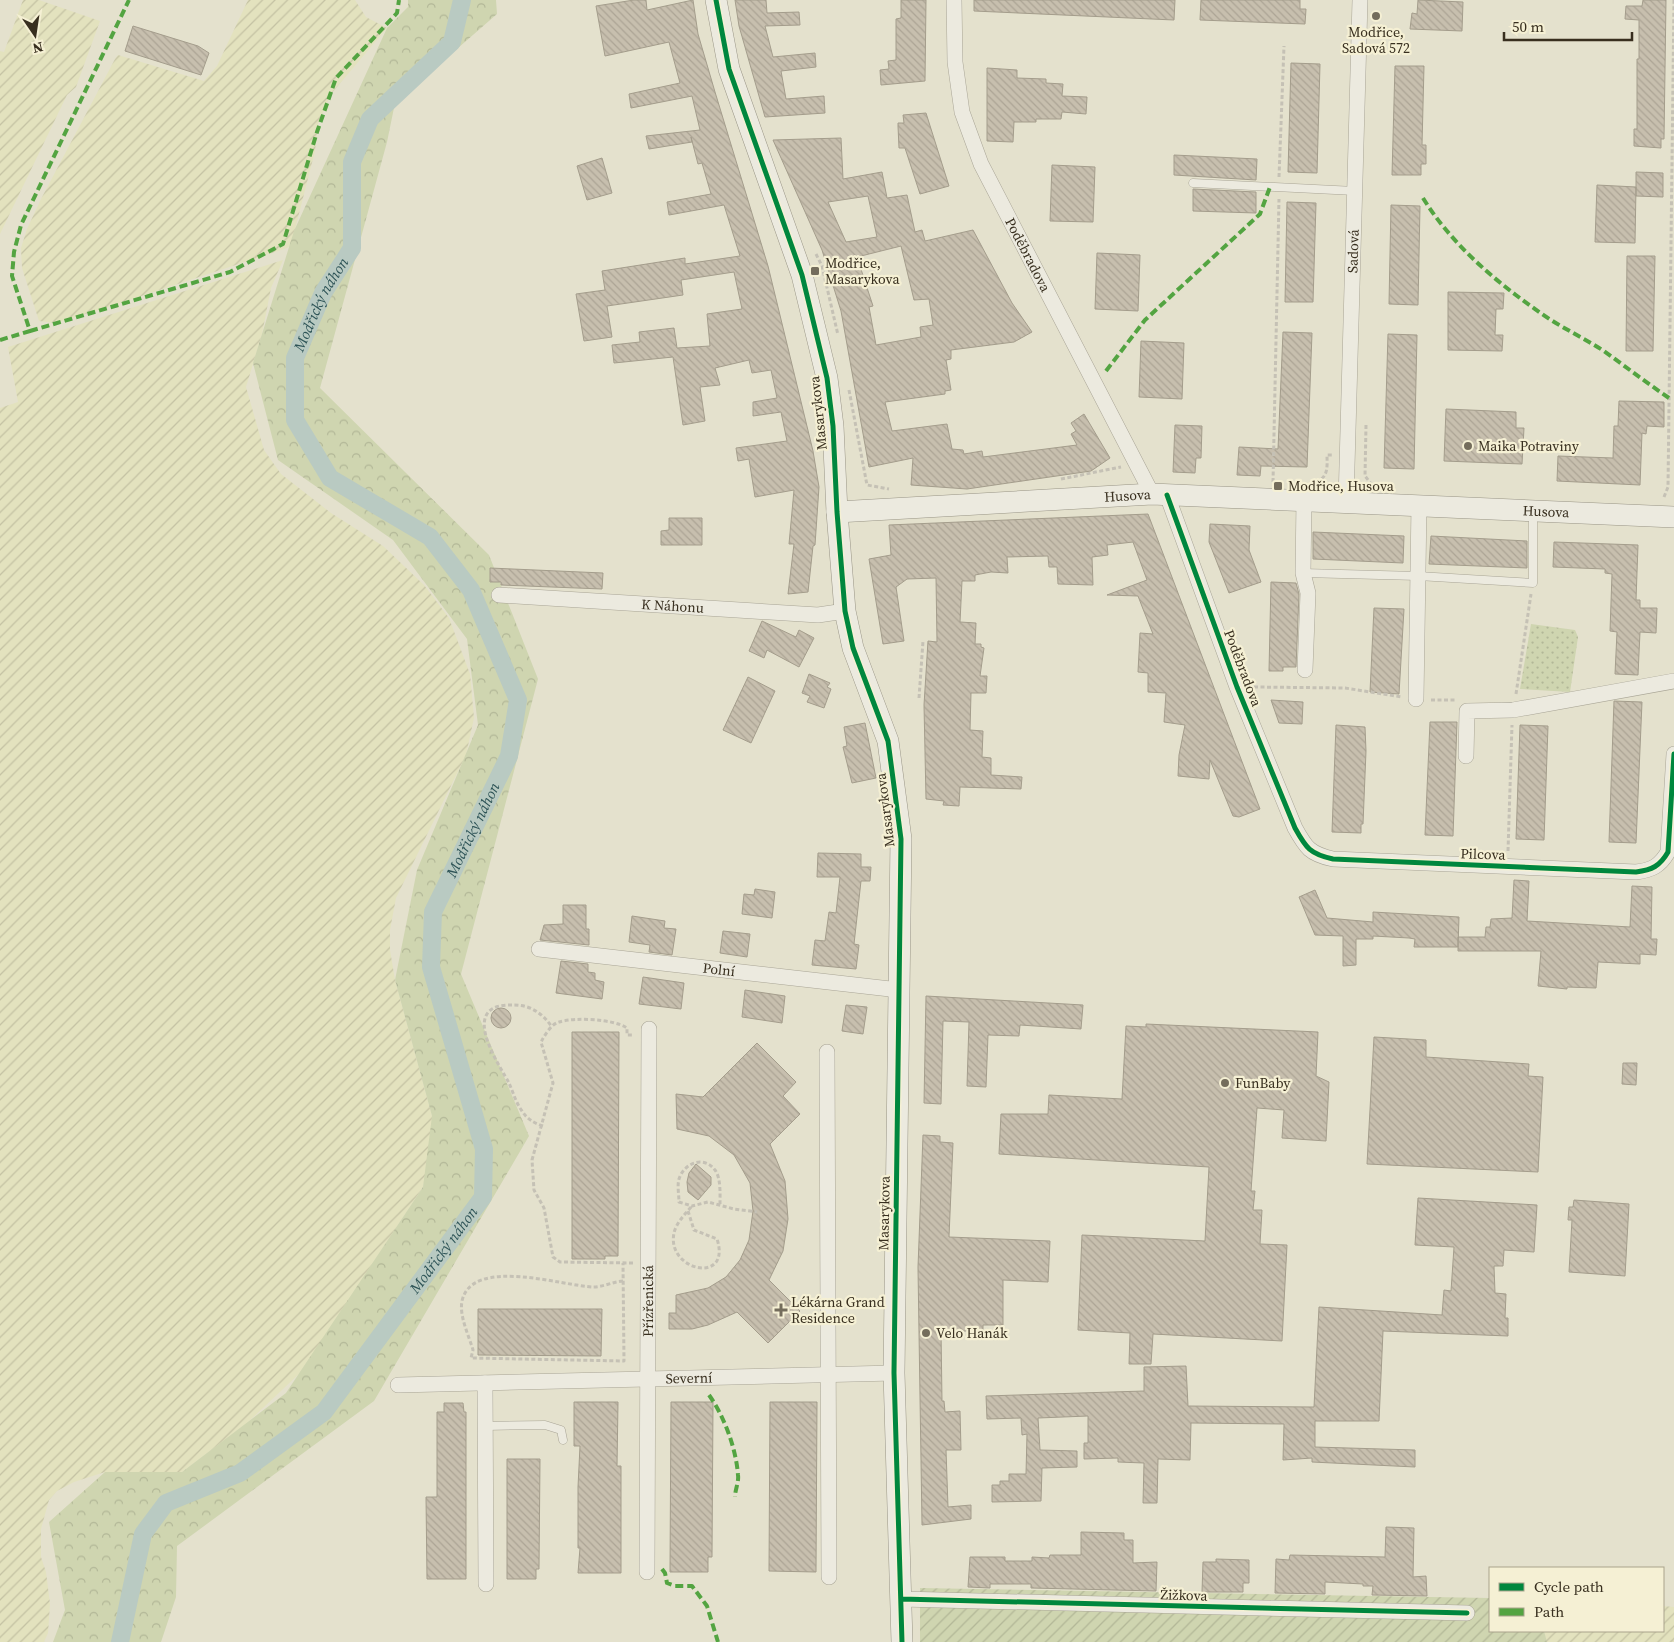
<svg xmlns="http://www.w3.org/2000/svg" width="1674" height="1642" font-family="'Source Serif 4',serif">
	<defs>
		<pattern id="farmland-furrows" width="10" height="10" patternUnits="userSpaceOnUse" patternTransform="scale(1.25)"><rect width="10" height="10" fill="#e3e2be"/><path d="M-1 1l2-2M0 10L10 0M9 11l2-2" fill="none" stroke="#c4c2a3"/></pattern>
		<pattern id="forest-crowns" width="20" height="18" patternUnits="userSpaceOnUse" patternTransform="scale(1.25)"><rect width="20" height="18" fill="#cfd5b0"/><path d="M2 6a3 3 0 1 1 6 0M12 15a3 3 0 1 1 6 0" fill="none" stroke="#b2b797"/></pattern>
		<pattern id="park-dots" width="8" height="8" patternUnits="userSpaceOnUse" patternTransform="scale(1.25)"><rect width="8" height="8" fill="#cfd5b0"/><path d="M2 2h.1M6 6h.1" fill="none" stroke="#b2b797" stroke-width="1.8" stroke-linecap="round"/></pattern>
		<pattern id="garden-furrows" width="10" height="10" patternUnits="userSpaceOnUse" patternTransform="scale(1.25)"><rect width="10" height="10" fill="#cfd5b0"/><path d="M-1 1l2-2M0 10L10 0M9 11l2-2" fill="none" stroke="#b2b797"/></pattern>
		<pattern id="building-back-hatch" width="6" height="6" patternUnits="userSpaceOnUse" patternTransform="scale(1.25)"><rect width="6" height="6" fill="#c7bfae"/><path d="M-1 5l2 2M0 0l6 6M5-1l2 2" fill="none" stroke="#aca495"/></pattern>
	</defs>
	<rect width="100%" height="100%" fill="#e4e1cd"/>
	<path fill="url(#farmland-furrows)" d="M23,0h16l61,21 -24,66 -9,8 -67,139v-183l4,1z
		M248,0h107l11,17 21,11 -56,66 -13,30 -3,27 -24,94 -4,3 -185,61 -47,14 -16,-2 -17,-53 -1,-20 6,-19 14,-30 74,-140 3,-4 86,26 13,-15z
		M283,260l-12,28 -9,46 -16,53 18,63 17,24 50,39 52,33 41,39 25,33 21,56 4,44 -8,37 -70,143 -6,32v20l5,30 37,136 2,21 -11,50 -122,185 -55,52 -64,48 -27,3 -50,-3 -31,10 -17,9 -8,9 -8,29v28l5,15 4,32 -2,29 -4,9h-44v-1234l18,-6 -10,-55z
		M1663,1606l11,1v35h-127l-2,-6 -1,-5h119z"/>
	<path fill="url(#forest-crowns)" d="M408,0h88l1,14 -102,89 -8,39 -67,246 169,167 49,124 -77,295 68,162 -155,265 -197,145 -1,51 -15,45h-108l12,-32 -16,-88 56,-50h77l104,-79 137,-206 9,-71 -37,-136 22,-110 61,-145 -11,-86 -74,-99 -115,-80 -25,-97 41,-132 93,-203 21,-21z"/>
	<path fill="url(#park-dots)" d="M1531,624l44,6 3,7 -8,55 -50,-3z"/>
	<path fill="url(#garden-furrows)" d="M920,1588l570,10v33h54l3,11h-627z"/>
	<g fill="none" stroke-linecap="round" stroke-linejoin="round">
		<path stroke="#b9cac2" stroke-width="18" id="s1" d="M120,1642l23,-108 23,-31 74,-30 84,-61 159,-215 1,-48 -53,-182 2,-55 76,-156 9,-56 -47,-110 -41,-53 -100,-59 -35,-58v-62l28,-65 29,-45v-86l18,-43 82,-77 10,-42"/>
	</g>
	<path fill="url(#building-back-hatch)" stroke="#a49d8c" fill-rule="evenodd" d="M634,0h12l1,10 46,-10 5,34 17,58 53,174 45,185 6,36 -4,58 -2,1 -5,46 -20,2 6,-50h-5l5,-54 -39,7 -6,-38 -11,2 -2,-13 51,-7 -6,-29 -28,4v-14l24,-4 -6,-28 -19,3 -3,-13 -34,8 5,17 -20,2 5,34 -22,4 -10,-68 -59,6 -2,-18 28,-3 -1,-10 35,-4 3,20 33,-2 -3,-32 35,-5 -8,-37 -53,8 2,15 -76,11 5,31 -28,4 -8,-47 29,-4 -3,-19 83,-13v6l55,-8 -16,-51 -55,10 -2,-13 44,-8 -9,-31 -4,1 -7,-27 1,5 -43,7 -3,-13 54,-6 -8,-34 -61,12 -2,-14 51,-11 -11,-41 -64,14 -9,-50z
		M735,0h31l1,13 32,-1 1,13 -35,1 8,31 42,-4 1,14 -35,4 5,28 38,-3 1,17 -60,4 -26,-91z
		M901,0h25l-1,81 -44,4 -1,-15 9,-1 -1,-8 8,-1v-41l5,-1z
		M974,0h201l-1,20 -200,-9z
		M1201,0h99v9h6l-1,15 -105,-4z
		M1418,0l45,2 -1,29 -52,-2 2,-16 5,1z
		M1643,0h23l-2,139h-3v9l-27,-2v-17h3v-70h2v-39l-14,-1 1,-13h16z
		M133,26l65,20 11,7 -8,22 -76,-24z
		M1291,63l29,1 -3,109 -29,-1z
		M1395,66h29l-2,79h4v19h-5v11h-29z
		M987,68l30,2v8l29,1v4l17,1 -1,12 25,1 -1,17 -24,-2 -1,7h-25v3h-22l-1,20 -26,-1z
		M926,113l23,73 -29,8 -15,-46h-6l-1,-22v-3h6l-1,-8z
		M841,138l2,41 39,-7 5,26 20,-3 8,37 7,-2 3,11 48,-11 39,73 20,29 -18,10 -63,8v9l-5,1 5,30 -6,1v3l-60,8 7,29 55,-7 5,25 11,1 1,4 18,-3 1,6 94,-12 -6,-11 5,-3 -5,-8 13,-9 26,44 -19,13 -124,18 -56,-4 2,-27 -44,9 -28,-156 -19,-61 -49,-110zM868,196l9,41 -31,5 -18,-40zM901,246l13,54 15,-1 4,26 -13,2 1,10 -45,8 -7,-38 4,-1 -16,-49z
		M1174,155l83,4 -1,21 -82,-5z
		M602,158l10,35 -25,7 -10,-34z
		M1052,165l43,2 -2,55 -43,-1z
		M1636,172l27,1v24l-27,-1z
		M1597,185l39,2 -1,56 -40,-1z
		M1193,189l63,3v21l-63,-2z
		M1287,202l29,1 -3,99h-28z
		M1391,205l29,1 -2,99 -29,-1z
		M1097,253l43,2 -2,56 -43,-2z
		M1627,256h28l-2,95h-27z
		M1448,292l56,1 -1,16h-7l-1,26h8l-1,16 -54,-1z
		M1283,332l29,1 -5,134 -46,-1 -1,10 -23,-1 2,-28 39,2z
		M1388,334l29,1 -3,134 -30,-1z
		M1141,341l43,2 -2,56 -43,-2z
		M1619,401l45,1v25l-17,-1 -1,8 -4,-1 -2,52 -83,-4 1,-25 55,2 1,-32h4z
		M1446,409l70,3v16h8l-2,36 -78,-3z
		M1175,425l27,1 -1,32h-5l-1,15 -22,-1z
		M1148,514l112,295 -21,8 -6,-1 -23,-56 -1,19 -31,-3 1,-21 6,-30 -21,-3 2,-29 -18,-1v-19l-10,-1 2,-39 13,1 -10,-25 -5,-13 -31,-1 40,-15 -14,-38 -26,3 1,10 -16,2 1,28 -35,-1 -1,-17h-8l-1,-11 -41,1 1,16 -17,-1 -16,3v6h-13l-2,41 16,1 -1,21h6v3l3,1 -4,28h7l-1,17h-15l-1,37 13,1 -1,26 9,1v17l31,2 -1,12 -61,-2 -1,19 -16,-1 1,-4 -18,-2 -2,-94 4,-64 9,1 -1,-64 -29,1 -11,8 8,54 -21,3 -14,-85 22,-4 -2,-30z
		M669,518h33v27h-41v-14l8,-1z
		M1210,524l40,2 -1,24 12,32 -32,11 -20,-51z
		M1313,532l91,4 -1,27 -90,-4z
		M1431,536l96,5v27l-98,-4z
		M1554,542l84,3 -2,55h4v8h17l-1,25 -16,-1 -2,43 -23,-1 2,-42 -7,-1 2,-57 -7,-1v-4l-52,-2z
		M490,568l113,5 -1,16 -101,-4v-3h-11z
		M1271,582l25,1 3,11 -3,73h-13v4h-14z
		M1374,608l30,1 -5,85 -29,-2z
		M762,621l34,16 3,-7 15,8 -15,29 -32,-17 -3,8 -15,-7z
		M809,674l21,9 -3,4 4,2 -7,19 -17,-6 3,-6 -8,-3z
		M748,677l27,14 -24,52 -28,-13z
		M1271,700l32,2 -1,22 -23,-1z
		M1614,701l28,1 -6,141 -27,-1z
		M1430,722h27l-4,114 -28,-1z
		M865,723l11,55 -24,5 -9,-36 4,-1 -3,-19z
		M1336,725l29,2 1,24 -3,73h-2v9l-29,-1z
		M1520,725l28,1 -4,114 -28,-1z
		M818,853l43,1v13h10l-1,14h-9l-7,63 5,1 -3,24 -44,-4 3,-25 10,1 4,-29 7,1 4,-36h-23z
		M1514,880l15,1 -2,40 103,6 2,-41 20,1 -1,52h6l-1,16 -16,-1v10l-42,-2 -2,26 -29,-1v2l-29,-3 3,-35h-83v-14h27l1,-10h4l1,-8 21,-1z
		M755,889l20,3 -3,26 -30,-4 2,-20 10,1z
		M1315,890l12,28 46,4v-10l86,5 -1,30h-44l1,-8 -6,-1 -36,-2v3h-17v26l-13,1v-30l-28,-1 -16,-38z
		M563,905h23v24h3v16l-49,-5 4,-15 19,-1z
		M632,916l33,5 -1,7 12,1 -4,26 -23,-3 1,-7 -21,-3z
		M723,931l27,3 -3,23 -27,-4z
		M561,961l27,3v8l7,1v7l9,2 -2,17 -46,-6z
		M643,977l41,6 -3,26 -42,-5z
		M745,990l40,6 -3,27 -40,-6z
		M926,996l157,9 -2,24 -61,-4 -1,11 -31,-1 -2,52 -19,-1 2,-64 -26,-1 -2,83 -17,-1z
		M846,1005l21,2 -4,27 -21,-3z
		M491 1018a10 10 0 1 1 20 0a10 10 0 1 1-20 0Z
		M1146,1024l172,8 -2,44 13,6 -3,59 -44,-3 2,-28 -27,-2 -6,83h4l-2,19h9l-2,34 27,1 -5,96 -129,-7 -2,30h-22l1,-31 -52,-3 4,-95 123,6 4,-74 -210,-13 2,-40h47l1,-19 73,4 4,-73 20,1z
		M572,1032h47l-1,224h-13v3h-33z
		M1374,1037l52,3v17l103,7 -1,12 15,1 -5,95 -171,-8z
		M757,1043l39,39 -13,14 17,18 -30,30 15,37 3,38 -5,32 -14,29 31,31 -32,32 -31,-31 -29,13 -16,4h-23v-16h7v-18l32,-7 18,-11 14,-17 9,-20 4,-29 -3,-28 -16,-28 -25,-19 -32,-7 -1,-35 27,3z
		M1623,1063h14l-1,22 -14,-1z
		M923,1135l17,1v6l13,1 -4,94 101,4 -2,41 -45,-2v45h-20v6h-42l1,70h2l1,11 15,-1 1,39h-15l2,57 23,-2v14l-49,6 -4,-258z
		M696,1164l15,13v8l-13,15 -10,-8 -1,-10 2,-9z
		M1418,1198l119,7 -3,47 -30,-2 -1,16h-9l1,27 11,1 -1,24h3v18l-125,-5 -4,90h-64v26l100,3v17l-103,-5v-4l-29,2 1,-36 -93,-1 -1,37 -32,-1 -1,44h-14l1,-40 -26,-1v-4l-34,1v-16h4v-27l-50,2 2,32 37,1v16l-35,1 -1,33 -49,1v-17h8v-4h9v-7h17l1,-40 -5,1 -1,-17 -34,1 -1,-23 158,-5v-24l42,-1 2,40 126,1 5,-100 123,8 2,-25 7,1 3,-44 -39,-2z
		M1574,1200l55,4 -4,72 -56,-4 3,-52h-4l1,-13h4z
		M478,1309h124l-1,47 -123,-1z
		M574,1402h44l-1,64h4v107h-43l2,-25h-2v-61l2,-41h-6z
		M671,1402h42l-1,155h-4v15h-38z
		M770,1402h47l-1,170 -47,-1z
		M444,1403h19l1,9h2v167h-39l-1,-82h11v-85h7z
		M507,1459h33l-1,110h-3v10h-29z
		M1386,1527l28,1 -1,49 13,-1 1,20 -55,-1 1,-9h-10v-2l-38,-2v12l-50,-1 1,-34 13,1 1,-5 95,2z
		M1081,1532l43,1v7h9v23l24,-1 -1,29 -125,-3v-4h-41v4l-22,-1 2,-30h35v4h27v-4l17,1 1,-3h31z
		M1216,1559l33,1v23h-6v9h-41l1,-30h13z"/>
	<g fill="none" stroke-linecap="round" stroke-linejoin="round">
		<defs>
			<path id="lane" d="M1193,183l162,8
				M1303,573l115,3 115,7v-71
				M485,1426l60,-1 16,5 2,10"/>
			<g id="street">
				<path id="s2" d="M954,0l1,62 7,50 19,52 171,330"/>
				<path d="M1167,495l70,192 58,141c11,20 15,26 38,31l303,13c16,-2 24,-6 32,-20l6,-98"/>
				<path d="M1304,500l-1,73 5,20 -3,77"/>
				<path id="s3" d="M1346,502l14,-502"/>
				<path id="s4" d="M499,595l319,20 27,-4"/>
				<path d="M1416,699l3,-194"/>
				<path d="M1466,756l1,-45 46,-1 161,-29"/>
				<path id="s5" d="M539,949l360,41"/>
				<path d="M827,1052l2,525"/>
				<path d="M485,1383l1,201"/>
				<path id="s6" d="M398,1385l496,-12"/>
				<path id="s7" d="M647,1572l2,-543"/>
				<path d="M901,1599l566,14"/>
			</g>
			<g id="secondary">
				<path d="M716,0l13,69 73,206 25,103 6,48 4,86 8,99 8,37 35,93 13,98 -7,534 8,269"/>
				<path id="s8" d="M837,512l315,-18 522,23"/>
			</g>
		</defs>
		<use href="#lane" stroke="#a9a596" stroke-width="9"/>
		<use href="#street" stroke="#a9a596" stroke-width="16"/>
		<use href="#secondary" stroke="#999586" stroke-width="22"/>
		<path stroke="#c5c1b5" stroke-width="3" stroke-dasharray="4 2.5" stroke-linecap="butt" d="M1279,177l5,-131
			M816,254l6,12 16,69
			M849,390l18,95 22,4
			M1366,425l-1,51 7,9
			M1061,479l60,-12
			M1273,482l6,-283
			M1316,482c13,-5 11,-16 11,-27h6
			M1664,497l4,-10 6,-487
			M1254,687l91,1 57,9
			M1516,694l15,-100
			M919,698l4,-57
			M1431,700h26
			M1508,851l4,-126
			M543,1126c-9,-3 -16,-7 -21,-15 -6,-8 -9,-19 -13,-28 -8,-15 -39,-60 -17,-74 6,-4 15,-4 22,-4 17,0 29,9 38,22
			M720,1204c0,-10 1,-26 -5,-34 -11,-15 -31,-7 -36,9 -2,7 0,16 0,23l13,4 16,-4 26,7 23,3
			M688,1211l6,19 23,9c15,46 -51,32 -43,-6 2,-10 12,-20 18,-27
			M633,1263l-73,-1 -7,-5 -9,-49 -10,-18 -2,-30 21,-77 -12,-41c4,-7 10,-18 18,-20 16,-5 55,-3 68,6v7h7
			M623,1281c-11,1 -20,6 -30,6 -30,-1 -121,-31 -131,14 -3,15 7,35 11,49l-2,8 153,3 -1,-98"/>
		<use href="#lane" stroke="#eceadf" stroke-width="8"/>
		<use href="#street" stroke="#eceadf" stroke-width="15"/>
		<use href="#secondary" stroke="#eceadf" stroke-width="21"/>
		<path stroke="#53a441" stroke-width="4" stroke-dasharray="8 4" stroke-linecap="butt" d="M1423,198c29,47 73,84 119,116 20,14 42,24 62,37 22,16 43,32 65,47
			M30,331l200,-59 53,-28 34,-112 19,-54 61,-65 2,-13
			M0,340l30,-9 -18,-55 2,-24 7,-27 108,-225
			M1106,371l39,-51 115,-106 10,-27
			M709,1395c15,21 27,53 29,80 1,7 -3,15 -3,22
			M662,1569l3,4 2,10 8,3h17l15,20 11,36"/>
		<defs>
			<path id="cycleway" d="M716,0l13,69 73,206 25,103 6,48 4,86 8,99 8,37 35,93 13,98 -7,534 8,269
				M1167,495l70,192 58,141c11,20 15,26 38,31l303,13c16,-2 24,-6 32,-20l6,-98
				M901,1599l566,14"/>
		</defs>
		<use href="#cycleway" stroke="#f5f0d4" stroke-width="8"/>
		<use href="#cycleway" stroke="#00873e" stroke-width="5"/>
	</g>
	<g fill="#746d5c" stroke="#f5f0d4" stroke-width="2">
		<circle cx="1376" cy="16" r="5"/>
		<rect x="810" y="266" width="10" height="10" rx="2.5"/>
		<circle cx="1468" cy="446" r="5"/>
		<rect x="1273" y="481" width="10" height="10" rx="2.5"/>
		<circle cx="1225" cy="1083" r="5"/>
		<path d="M778.5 1302.5h5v5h5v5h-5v5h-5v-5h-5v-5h5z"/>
		<circle cx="926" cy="1333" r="5"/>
	</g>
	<g text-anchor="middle" stroke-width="4.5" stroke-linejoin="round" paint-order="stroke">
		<g font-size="14" fill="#382f1f" stroke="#f5f0d4" text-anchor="start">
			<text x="1376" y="37" text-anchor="middle">Modřice,<tspan x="1376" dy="16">Sadová 572</tspan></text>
			<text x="825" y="268">Modřice,<tspan x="825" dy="16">Masarykova</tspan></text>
			<text x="1478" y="451">Maika Potraviny</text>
			<text x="1288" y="491">Modřice, Husova</text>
			<text x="1235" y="1088">FunBaby</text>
			<text x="791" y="1307">Lékárna Grand<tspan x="791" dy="16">Residence</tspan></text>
			<text x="936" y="1338">Velo Hanák</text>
		</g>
		<g font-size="14" fill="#382f1f" stroke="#f5f0d4">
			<text dy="5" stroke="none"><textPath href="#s3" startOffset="251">Sadová</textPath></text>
			<text dy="5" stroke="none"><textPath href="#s2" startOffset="270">Poděbradova</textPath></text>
			<text transform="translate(818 413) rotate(-96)" y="5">Masarykova</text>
			<text dy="5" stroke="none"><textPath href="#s8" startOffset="291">Husova</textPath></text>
			<text dy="5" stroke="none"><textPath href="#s8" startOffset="710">Husova</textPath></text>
			<text dy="5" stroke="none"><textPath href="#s4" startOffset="174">K Náhonu</textPath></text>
			<text transform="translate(1243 668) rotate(69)" y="5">Poděbradova</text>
			<text transform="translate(885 810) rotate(-97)" y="5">Masarykova</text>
			<text transform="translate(1483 854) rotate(2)" y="5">Pilcova</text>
			<text dy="5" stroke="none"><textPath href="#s5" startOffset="181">Polní</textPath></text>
			<text transform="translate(884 1213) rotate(-89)" y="5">Masarykova</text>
			<text dy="5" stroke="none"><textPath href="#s7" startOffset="271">Přízřenická</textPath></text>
			<text dy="5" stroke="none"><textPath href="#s6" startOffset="291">Severní</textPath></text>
			<text transform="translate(1184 1595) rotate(2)" y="5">Žižkova</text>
		</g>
		<g font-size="15" font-style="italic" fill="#2e5457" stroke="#f5f0d4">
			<text dy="5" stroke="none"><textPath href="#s1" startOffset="1615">Modřický náhon</textPath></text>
			<text dy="5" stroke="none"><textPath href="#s1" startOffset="984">Modřický náhon</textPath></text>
			<text dy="5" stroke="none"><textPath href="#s1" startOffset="534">Modřický náhon</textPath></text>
		</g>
	</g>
	<rect x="1489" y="1567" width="175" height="65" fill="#f5f0d4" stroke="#a9a38c"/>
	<rect x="1499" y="1583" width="25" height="8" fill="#00873e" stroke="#a9a38c"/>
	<text x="1534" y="1592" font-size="15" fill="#382f1f">Cycle path</text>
	<rect x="1499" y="1608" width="25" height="8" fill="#53a441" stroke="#a9a38c"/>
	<text x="1534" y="1617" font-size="15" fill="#382f1f">Path</text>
	<g transform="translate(35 35) rotate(167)" stroke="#f5f0d4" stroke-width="4" paint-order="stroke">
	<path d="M0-4L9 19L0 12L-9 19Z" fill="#382f1f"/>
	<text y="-8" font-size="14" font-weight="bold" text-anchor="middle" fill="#382f1f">N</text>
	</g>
	<path d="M1504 32v8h128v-8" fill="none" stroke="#382f1f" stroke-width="2.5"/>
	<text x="1512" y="32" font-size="15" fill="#382f1f" stroke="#f5f0d4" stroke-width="4" paint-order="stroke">50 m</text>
</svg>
